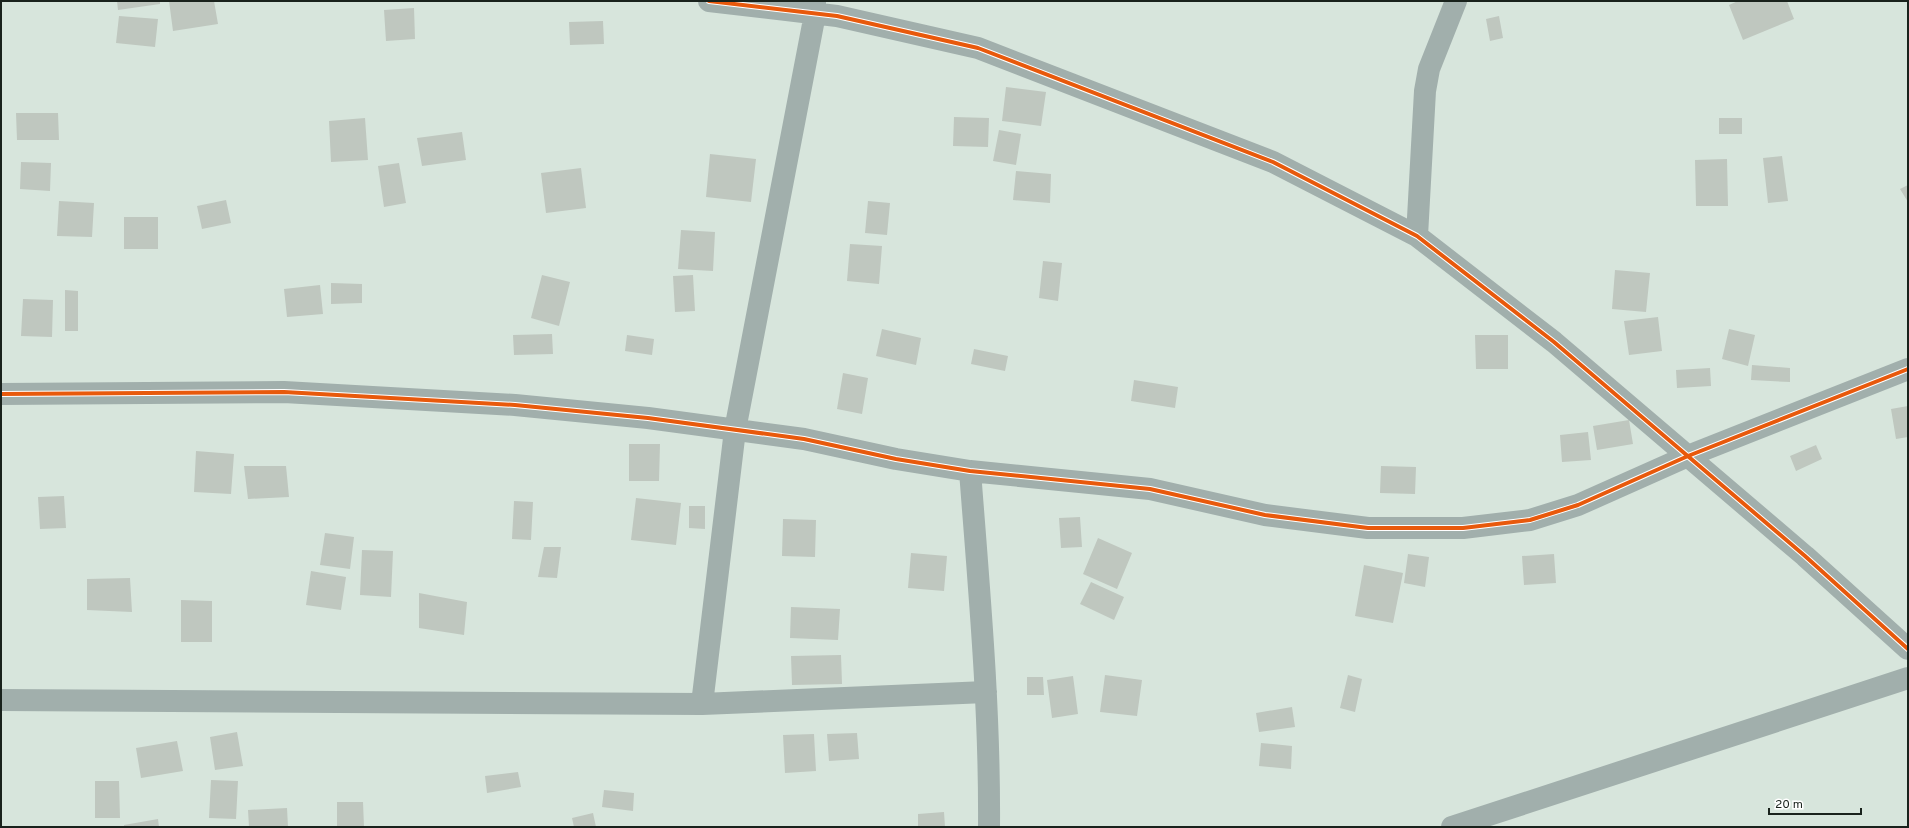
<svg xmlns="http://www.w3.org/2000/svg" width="1909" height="828" font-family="Overpass,sans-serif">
	<rect width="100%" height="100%" fill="#d7e5dc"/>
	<path fill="#bfc7bf" d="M117,1h43v3l-42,6z
		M169,1h45l4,23 -45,7z
		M1738,1h49l7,18 -51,21 -14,-35z
		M414,8l1,31 -29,2 -2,-31z
		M119,16l39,3 -3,28 -39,-4z
		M1499,16l4,22 -13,3 -4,-22z
		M603,21l1,23 -34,1 -1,-23z
		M1006,87l40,5 -5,34 -39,-5z
		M16,113h42l1,27h-42z
		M954,117l35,1 -1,29 -35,-1z
		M365,118l3,42 -37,2 -2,-41z
		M1719,118h23v16h-23z
		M999,130l22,4 -5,31 -23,-4z
		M462,132l4,28 -44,6 -5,-28z
		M710,154l46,5 -5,43 -45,-5z
		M1782,156l6,45 -20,2 -5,-45z
		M1727,159l1,47h-32l-1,-46z
		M21,162l30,1 -1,28 -30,-2z
		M399,163l7,40 -22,4 -6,-41z
		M581,168l5,40 -40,5 -5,-40z
		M1016,171l35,3 -1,29 -37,-3z
		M1908,185v17l-8,-13z
		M226,200l5,23 -29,6 -5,-23z
		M59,201l35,2 -2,34 -35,-1z
		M868,201l22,2 -3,32 -22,-2z
		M124,217h34v32h-34z
		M681,230l34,2 -2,39 -35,-2z
		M850,244l32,2 -3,38 -32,-3z
		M1043,261l19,2 -4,38 -19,-3z
		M1615,270l35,3 -4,39 -34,-3z
		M542,275l28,7 -11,44 -28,-8z
		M693,275l2,36 -20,1 -2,-36z
		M331,283l31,1v19l-31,1z
		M320,285l3,29 -36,3 -3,-28z
		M65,290l13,1v40h-13z
		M23,299l30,1 -1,37 -31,-1z
		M1658,317l4,34 -33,4 -5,-34z
		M882,329l39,9 -5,27 -40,-9z
		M1729,329l26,6 -7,31 -26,-7z
		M552,334l1,20 -39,1 -1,-20z
		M627,335l27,4 -2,16 -27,-4z
		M1475,335h33v34h-32z
		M974,349l34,7 -3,15 -34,-7z
		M1752,365l38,3v14l-39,-2z
		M1710,368l1,18 -34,2 -1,-18z
		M843,373l25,5 -6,36 -25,-5z
		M1134,380l44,7 -3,21 -44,-7z
		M1908,406v31l-12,2 -5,-30z
		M1629,420l4,24 -36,6 -4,-24z
		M1588,432l3,28 -29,2 -2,-27z
		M629,444h31l-1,37h-30z
		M1816,445l6,14 -26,12 -6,-15z
		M196,451l38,3 -3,40 -37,-2z
		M244,466h42l3,31 -41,2z
		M1381,466l35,1 -1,27 -35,-1z
		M64,496l2,32 -26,1 -2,-32z
		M636,498l45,5 -5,42 -45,-5z
		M514,501l19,1 -2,38 -19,-1z
		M689,506h16v23l-16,-1z
		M1080,517l2,30 -21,1 -2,-30z
		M783,519l33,1 -1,37 -33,-1z
		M325,533l29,4 -4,32 -30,-4z
		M1098,538l34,15 -15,36 -34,-15z
		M544,547h17l-4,31 -19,-1z
		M362,550l31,1 -2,46 -31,-2z
		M911,553l36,3 -3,35 -36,-3z
		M1408,554l21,3 -4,30 -21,-4z
		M1554,554l2,29 -32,2 -2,-29z
		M1364,565l39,8 -10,50 -38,-7z
		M311,571l35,6 -5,33 -35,-5z
		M130,578l2,34 -45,-2v-31z
		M1091,582l33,15 -10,23 -34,-16z
		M419,593l48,9 -3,33 -45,-7z
		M181,600l31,1v41h-31z
		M791,607l49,2 -2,31 -48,-2z
		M841,655l1,29 -50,1 -1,-29z
		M1105,675l37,5 -5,36 -37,-4z
		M1348,675l14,4 -7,33 -15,-4z
		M1073,676l5,38 -26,4 -5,-38z
		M1027,677h16l1,18h-17z
		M1292,707l3,20 -36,5 -3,-19z
		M237,732l6,34 -28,4 -5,-33z
		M857,733l2,26 -30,2 -2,-27z
		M814,734l2,37 -31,2 -2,-38z
		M177,741l6,30 -42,7 -5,-30z
		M1261,743l31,3 -1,23 -32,-3z
		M518,772l3,15 -34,6 -2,-17z
		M211,780l27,1 -2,38 -27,-1z
		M95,781h24l1,37h-25z
		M604,790l30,3 -1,18 -31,-4z
		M337,802h26l1,25h-27z
		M287,808l1,19h-39l-1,-17z
		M944,812l1,15h-27v-13z
		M593,813l3,14h-22l-2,-9z
		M158,819l1,8h-35v-2z"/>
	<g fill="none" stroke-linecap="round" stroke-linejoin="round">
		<path stroke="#a1afac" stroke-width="22" d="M709,1l128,15 141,32 295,114 144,74 137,106 251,214 103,93
			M1417,236l8,-145 4,-22 27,-68
			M1,394l283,-2 231,13 133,13 156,21 92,20 74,12 180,18 115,26 103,13h95l67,-8 48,-15 110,-49 220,-87
			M970,471c9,118 20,237 19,356
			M1,700l701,4 284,-12
			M702,704l33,-274 80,-416v-13
			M1452,827l456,-149"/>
		<defs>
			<path id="cycleway" d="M709,1l128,15 141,32 295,114 144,74 137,106 251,214 103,93
				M1,394l283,-2 231,13 133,13 156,21 92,20 74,12 180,18 115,26 103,13h95l67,-8 48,-15 110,-49 220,-87"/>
		</defs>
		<use href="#cycleway" stroke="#fff" stroke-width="6"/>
		<use href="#cycleway" stroke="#e8590c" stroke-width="4"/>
	</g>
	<rect width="1909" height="828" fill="none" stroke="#19221c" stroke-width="4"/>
	<path d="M1769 808v6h92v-6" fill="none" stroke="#19221c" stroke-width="2"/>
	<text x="1775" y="808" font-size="12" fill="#19221c" stroke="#ffffff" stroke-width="3" paint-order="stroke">20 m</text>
</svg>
